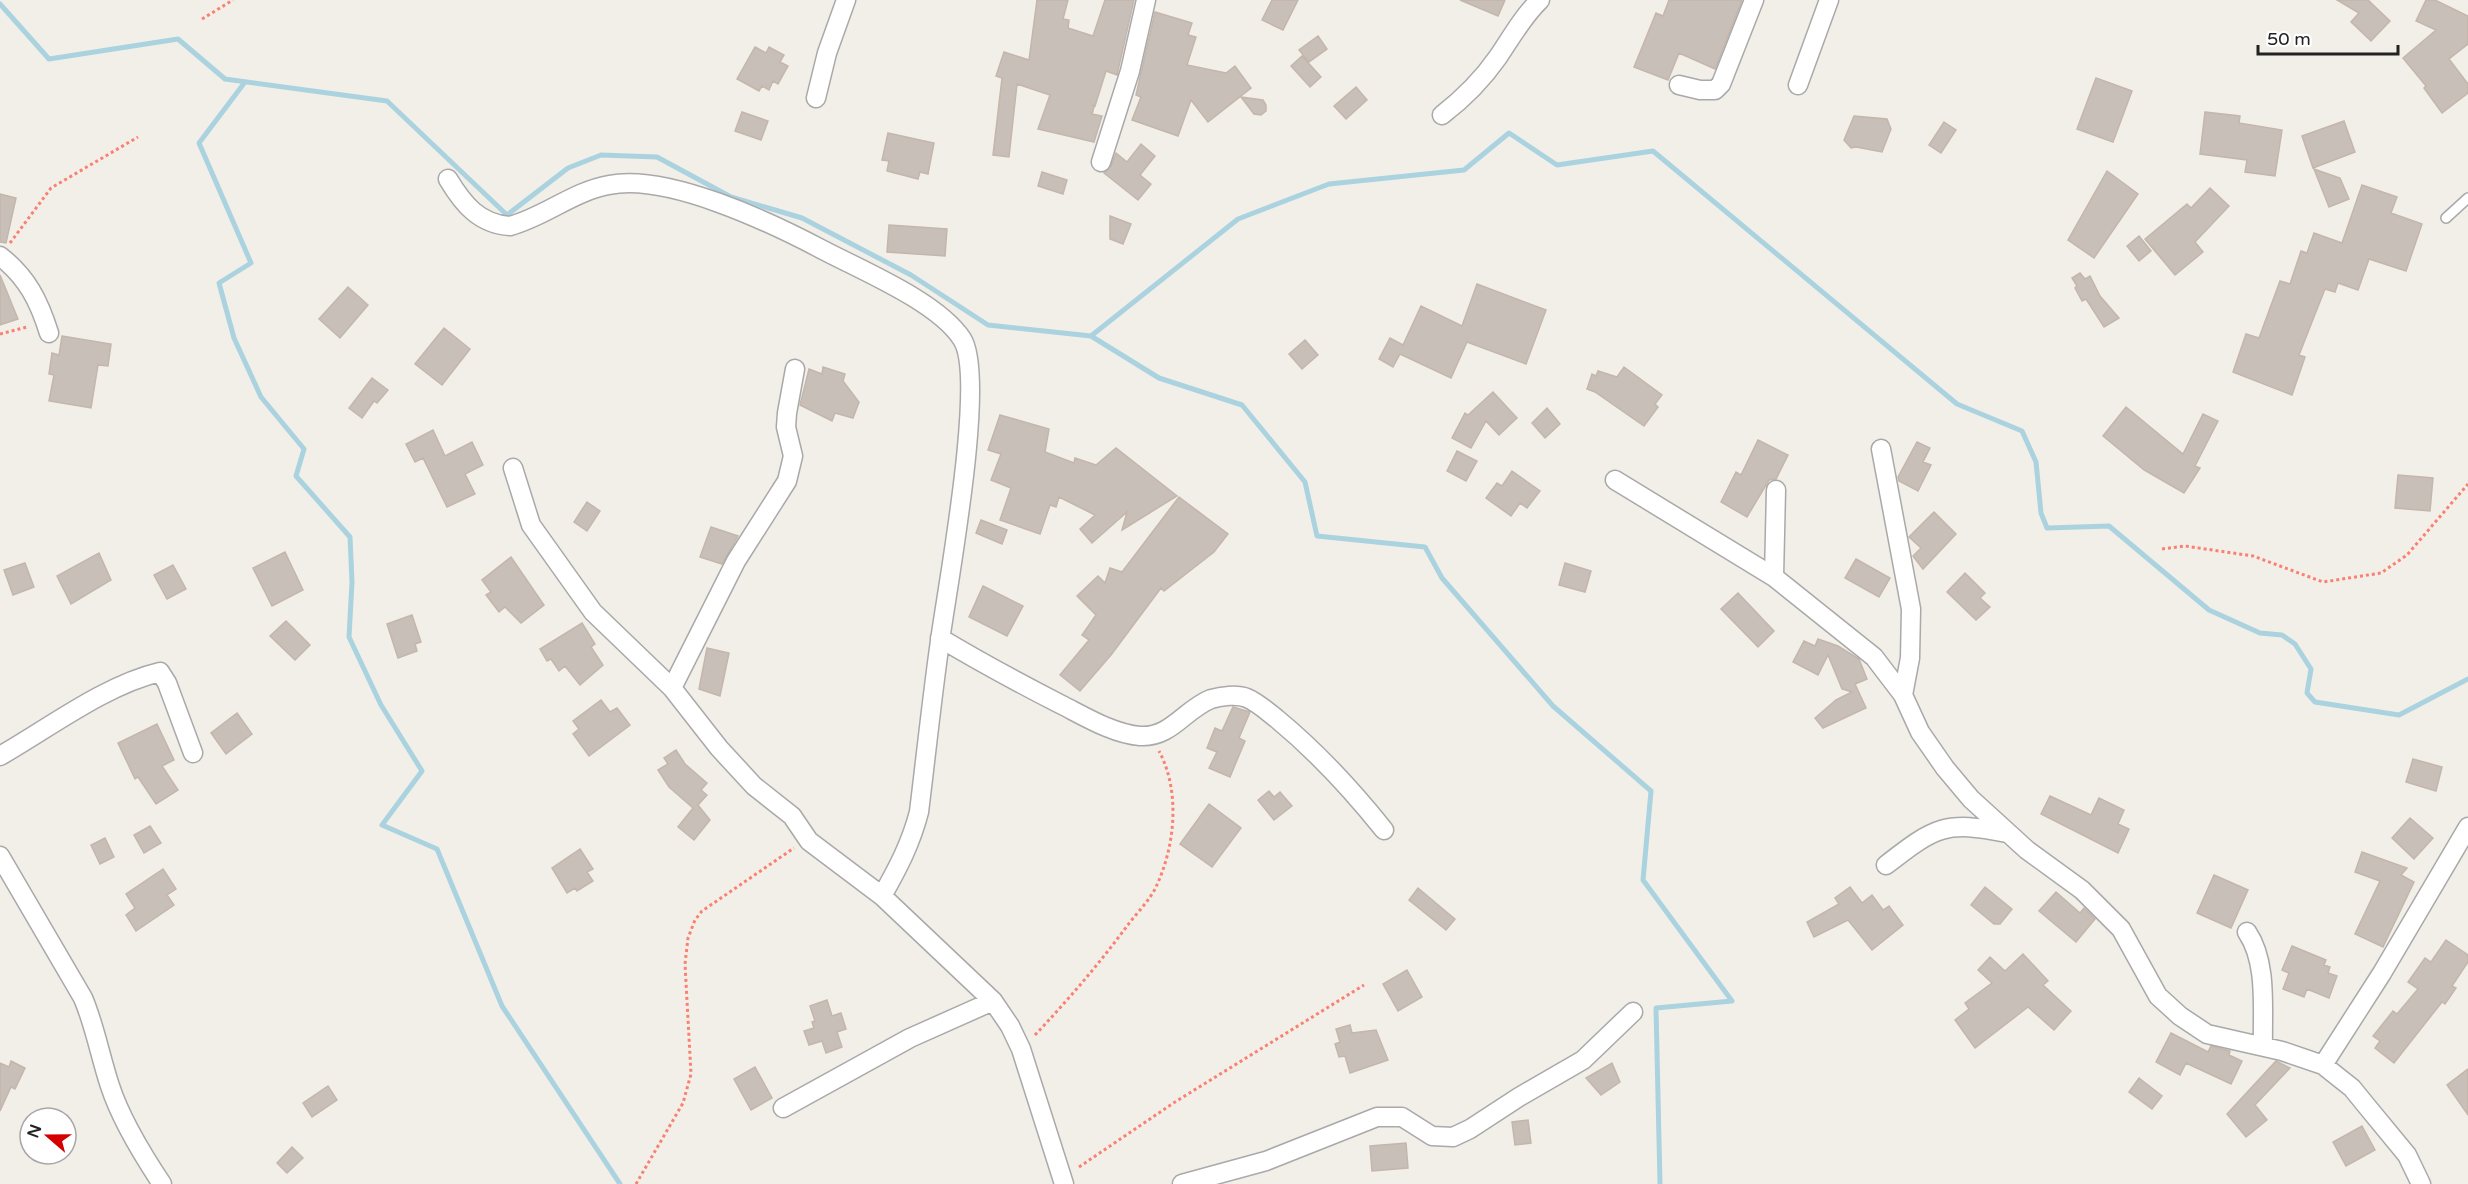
<svg xmlns="http://www.w3.org/2000/svg" width="2468" height="1184" font-family="'Varela Round',sans-serif">
	<rect width="100%" height="100%" fill="#f2efe9"/>
	<g fill="none" stroke-linecap="round" stroke-linejoin="round">
		<path stroke="#aad3df" stroke-width="5" d="M0,4l49,55 129,-20 47,40 162,22 120,114 61,-47 33,-13 56,2 74,40 71,21 109,57 77,50 103,11 147,-117 91,-35 135,-14 45,-37 48,32 96,-14 304,253 65,27 14,31 5,51 6,15 62,-2 100,84 51,23 22,2 13,9 16,25 -4,24 8,9 84,13 69,-36
			M245,82l-46,61 52,120 -32,20 15,55 27,59 43,52 -8,27 54,61 2,45 -3,55 32,68 41,66 -40,54 55,24 65,157 118,178
			M1091,336l68,42 83,27 63,77 12,54 108,11 17,31 111,128 98,85 -8,89 89,121 -76,7 4,176"/>
	</g>
	<path fill="#c7bfb8" stroke="#c4b6ab" stroke-width="1.5" d="M1037,0h31l-5,19 6,1 -1,8 25,8 12,-36h29l-17,75 -11,-4 -11,35 -3,-1 2,2 -2,7 10,2 -8,26 -56,-13 12,-34 -33,-11 -8,73 -16,-2 9,-77 -6,-2 8,-24 25,8z
		M1272,0h26l-15,30 -21,-10z
		M1460,0h45l-7,16z
		M1669,0h73l-27,69 -36,-16 -11,27 -34,-13 22,-54 7,3z
		M2337,0h31l22,21 -19,20 -20,-19 8,-9z
		M2426,0h9l33,16v28l-19,15 19,25v9l-26,20 -18,-25 2,-2 -23,-28 33,-28 -20,-9z
		M1155,12l37,11 -4,12 8,2 -9,28 39,8 9,-7 16,22 -43,34 -17,-22 -13,36 -46,-16 9,-23 -5,-2z
		M1318,36l9,13 -18,13 -10,-12z
		M755,47l11,6 3,-6 15,8 -4,7 8,4 -10,18 -5,-3 -4,9 -7,-4 -3,5 -22,-12z
		M1302,56l19,21 -11,10 -19,-21z
		M2096,78l36,13 -19,51 -36,-13z
		M1356,87l11,13 -21,19 -12,-13z
		M1241,97l22,3 3,5v6l-5,4 -7,-1z
		M742,112l26,9 -7,19 -26,-9z
		M2205,112l35,4 -1,7 43,7 -7,46 -30,-4 2,-12 -47,-6z
		M1854,116l33,3 4,10 -9,23 -26,-5 -5,1 -7,-8z
		M2344,121l11,31 -42,16 -11,-32z
		M1944,122l12,8 -15,23 -12,-8z
		M888,133l46,10 -6,31 -8,-2 -2,7 -31,-8 2,-10 -7,-1z
		M1141,144l14,12 -15,19 11,9 -13,16 -34,-27 7,-7 5,-13 11,9z
		M2314,169l26,9 9,21 -20,8z
		M2107,171l31,23 -44,64 -26,-18z
		M1042,172l25,8 -4,14 -25,-8z
		M2362,185l35,12 -6,16 31,11 -16,47 -37,-12 -11,31 -20,-7 -3,9 -10,-3 -26,66 6,2 -13,38 -59,-23 13,-38 13,4 21,-57 10,3 11,-33 6,2 7,-20 28,10z
		M2210,188l19,18 -34,36 8,10 -28,23 -30,-36 42,-35 4,4z
		M0,194l16,4 -10,45 -6,-1z
		M1110,216l21,8 -8,20 -13,-5z
		M889,225l58,4 -2,27 -58,-4z
		M2139,236l12,15 -12,10 -12,-15z
		M2080,273l5,6 5,-3 10,20 19,22 -15,9 -18,-28 -4,2 -7,-13 2,-2 -5,-8z
		M0,275l18,44 -18,6z
		M1477,284l69,26 -20,54 -59,-22 -16,36 -51,-24 -7,13 -14,-8 11,-21 13,7 18,-39 41,20z
		M348,287l20,18 -28,33 -21,-19z
		M444,328l26,21 -28,36 -27,-21z
		M62,336l49,8 -3,22 -10,-1 -7,43 -42,-7 5,-26 -5,-1 3,-21 7,2z
		M1305,340l13,15 -16,14 -13,-15z
		M823,367l22,7 -2,7 16,21 -6,16 -18,-5 -3,8 -32,-16 9,-36 13,5z
		M1624,367l38,28 -7,9 3,3 -14,19 -49,-34 -8,-3 5,-15 4,2 2,-5 19,6z
		M372,378l16,12 -11,13 -3,-2 -12,17 -13,-10z
		M1493,392l24,26 -18,17 -13,-14 -15,27 -19,-10 13,-25 3,2z
		M2126,407l57,47 20,-40 15,7 -23,45 5,2 -16,25 -40,-23 -41,-34z
		M1547,408l13,16 -15,14 -13,-15z
		M1000,415l49,14 -4,23 29,11 1,-5 21,7 20,-17 61,48 -55,34 5,-18 -35,31 -12,-14 15,-14 -36,-18 -3,10 -6,-2 -10,29 -40,-14 11,-32 -20,-8 10,-26 -13,-4z
		M433,430l12,26 27,-14 11,23 -18,9 10,20 -28,13 -24,-49 -8,4 -9,-18z
		M1758,440l30,15 -12,24 -7,1 -22,37 -26,-15 15,-30 5,3z
		M1917,442l13,6 -7,14 8,3 -13,26 -19,-10 -1,-4z
		M1457,451l20,10 -11,20 -19,-10z
		M1512,471l28,20 -13,17 -7,-5 -9,13 -25,-18 11,-15 5,3z
		M2398,475l35,3 -3,33 -35,-3z
		M1179,497l49,37 -14,18 -50,39 -3,-3 -50,67 -31,36 -20,-16 29,-35 -7,-5 14,-20 -19,-19 21,-20 7,7 5,-15 12,4z
		M587,502l13,9 -13,20 -13,-9z
		M1934,512l22,22 -33,35 -10,-13 8,-8 -12,-11z
		M981,520l26,10 -5,14 -26,-11z
		M711,527l27,9 -16,28 -22,-7z
		M285,552l18,38 -31,16 -19,-38z
		M99,553l12,27 -40,24 -14,-28z
		M511,557l33,48 -23,18 -16,-16 -6,5 -13,-17 5,-3 -9,-12z
		M1856,559l34,19 -11,19 -34,-19z
		M25,563l9,24 -21,8 -9,-25z
		M1565,563l26,8 -6,21 -26,-7z
		M173,565l13,24 -19,10 -13,-24z
		M1965,573l20,20 -5,5 10,9 -14,13 -29,-28z
		M983,586l40,20 -16,30 -38,-19z
		M1738,593l36,38 -16,16 -37,-38z
		M412,615l9,27 -6,2 2,7 -19,7 -11,-34z
		M286,621l24,24 -15,15 -25,-24z
		M582,623l13,21 -4,3 12,18 -23,20 -15,-19 -6,5 -8,-12 -4,2 -7,-12z
		M1818,639l20,7 21,13 8,20 -12,5 11,24 -43,20 -8,-10 21,-18 16,-8 -10,-3 -14,-34 -10,20 -25,-13 11,-21 11,5z
		M707,648l22,5 -9,43 -21,-7z
		M601,700l9,12 7,-4 13,17 -41,31 -16,-22 6,-5 -6,-8z
		M1233,707l17,5 -11,26 6,3 -15,36 -21,-9 8,-16 -10,-4 8,-20 7,3z
		M237,713l15,21 -26,20 -15,-21z
		M157,724l17,36 -12,6 16,24 -22,14 -18,-27 -3,2 -17,-36z
		M676,750l9,14 22,19 -6,7 6,5 -9,10 12,15 -16,20 -16,-13 15,-19 -24,-21 -11,-17 10,-6 -4,-6z
		M2413,759l29,8 -6,24 -30,-9z
		M1269,791l5,6 6,-5 12,14 -18,14 -16,-20z
		M2050,796l41,19 8,-17 25,12 -6,14 11,5 -11,24 -77,-39z
		M1209,804l32,24 -29,39 -32,-23z
		M2410,818l23,20 -19,21 -22,-21z
		M150,826l11,17 -17,10 -10,-18z
		M105,838l9,19 -14,7 -9,-19z
		M580,849l13,20 -6,3 6,9 -16,10 -2,-3 -8,5 -15,-25z
		M2362,852l45,16 -6,7 13,7 -31,65 -28,-13 25,-53 -25,-9z
		M163,869l13,20 -9,6 7,10 -38,26 -10,-16 9,-7 -9,-14z
		M2214,875l34,15 -17,38 -34,-15z
		M1850,887l12,16 10,-8 11,15 6,-4 14,19 -31,25 -24,-30 -34,17 -7,-15 32,-18 -4,-6z
		M1985,887l27,22 -12,15h-6l-23,-19z
		M1418,888l37,31 -9,11 -37,-30z
		M2056,892l24,21 4,-5 11,11 -19,23 -37,-31z
		M2446,940l22,15v7l-16,24 4,2 -11,16 -3,-2 -48,61 -19,-15 5,-7 -7,-5 20,-25 4,3 21,-25 -10,-7 17,-24 6,4z
		M2292,946l34,14 -2,5 6,2 -2,6 9,3 -8,22 -22,-9 -3,8 -21,-8 6,-16 -7,-3z
		M2023,954l25,27 -5,4 28,26 -17,19 -26,-23 -53,41 -20,-28 14,-11 -4,-6 27,-20 -14,-13 12,-13 15,14z
		M1407,970l15,27 -24,14 -15,-27z
		M827,1000l5,16 9,-3 5,16 -9,3 5,15 -16,6 -4,-12 -13,4 -5,-14 10,-3 -2,-6 3,-1 -5,-15z
		M1350,1025l2,8 24,-3 12,30 -38,13 -5,-17 -6,1 -4,-13 5,-2 -4,-13z
		M2171,1033l37,19 3,-6 19,5 -1,4 13,6 -11,23 -45,-21 -6,12 -24,-13z
		M11,1061l14,7 -10,21 -4,-2 -11,24v-48l9,4z
		M2276,1061l14,7 -35,37 12,15 -21,17 -19,-23z
		M1612,1063l8,19 -19,13 -15,-17z
		M755,1067l17,31 -21,12 -17,-31z
		M2468,1069v46l-21,-30z
		M2139,1078l23,18 -10,13 -23,-17z
		M328,1086l9,14 -25,17 -9,-14z
		M1528,1120l3,23 -16,2 -3,-23z
		M2362,1126l13,24 -29,16 -13,-24z
		M1406,1143l2,25 -36,3 -2,-25z
		M292,1147l11,11 -16,15 -10,-10z"/>
	<g fill="none" stroke-linecap="round" stroke-linejoin="round">
		<defs>
			<path id="service" d="M2446,218l22,-20"/>
			<path id="minor" d="M1679,85l21,5h15l6,-6 33,-84
				M1798,85l31,-85
				M816,98l11,-45 19,-53
				M1442,115c22,-17 40,-35 56,-58 13,-19 25,-41 42,-57
				M1101,162l29,-91 16,-71
				M448,179c15,25 31,45 62,47 34,-9 64,-35 99,-41 58,-12 161,37 214,65 40,21 115,52 139,89 25,38 -15,249 -22,302 -8,57 -14,114 -21,171 -8,31 -21,56 -37,84
				M0,256c27,21 39,45 49,77
				M1881,449l30,160 -1,49 -7,37
				M513,468l18,57 62,87 79,76 47,60 35,38 38,30 17,25 73,55 111,105 17,25 11,23 43,135
				M1615,480l159,97 100,80 29,38 17,37 25,36 26,31 56,51 55,40 39,39 37,67 22,20 27,18 75,17 41,14 29,23 13,16 42,51 14,29
				M1774,577l2,-87
				M940,638c40,24 79,45 120,66 24,12 53,30 80,32 31,2 45,-27 71,-37 10,-3 26,-5 36,-1 10,4 21,14 30,21 40,33 75,71 107,111
				M672,688l64,-127 51,-80 6,-25 -7,-29 1,-14 8,-44
				M0,756c49,-28 105,-71 160,-84l7,11 26,70
				M0,856l83,142c12,28 17,58 27,88 11,34 32,68 52,98
				M1886,865c49,-38 59,-45 121,-32
				M2247,932c21,31 15,78 16,114
				M2323,1065l59,-92 86,-146
				M783,1108l127,-70 83,-37
				M1182,1184l84,-23 111,-44h25l30,19 21,1 17,-8 49,-32 64,-37 50,-48"/>
		</defs>
		<use href="#service" stroke="#a9a9a9" stroke-width="12"/>
		<use href="#minor" stroke="#a9a9a9" stroke-width="21"/>
		<path stroke="#fa8072" stroke-width="3" stroke-dasharray="3 3" stroke-linecap="butt" d="M202,19l31,-19
			M10,243l41,-55 87,-51
			M0,334l27,-7
			M2162,549l23,-3 68,10 70,26 58,-9 26,-18 61,-71
			M1035,1035c33,-35 64,-71 92,-109 9,-12 21,-24 28,-37 20,-41 26,-97 4,-138
			M1079,1167l96,-65 189,-117
			M636,1184l47,-81 8,-29 -6,-110 3,-26 7,-18 7,-9 92,-63"/>
		<use href="#service" stroke="#fff" stroke-width="9"/>
		<use href="#minor" stroke="#fff" stroke-width="18"/>
	</g>
	<g transform="translate(48 1136) rotate(290)"><circle r="28" fill="#ffffff" stroke="#a7a7a7" stroke-width="1.5"/>
	<path d="M0-4.5L10 22L0 15L-10 22Z" fill="#d40000"/>
	<text y="-9" font-size="16" font-weight="bold" text-anchor="middle" fill="#222222">N</text>
	</g>
	<path d="M2258 45v9h140v-9" fill="none" stroke="#222222" stroke-width="3"/>
	<text x="2267" y="45" font-size="18" fill="#222222" stroke="#ffffff" stroke-width="4.5" paint-order="stroke">50 m</text>
</svg>
